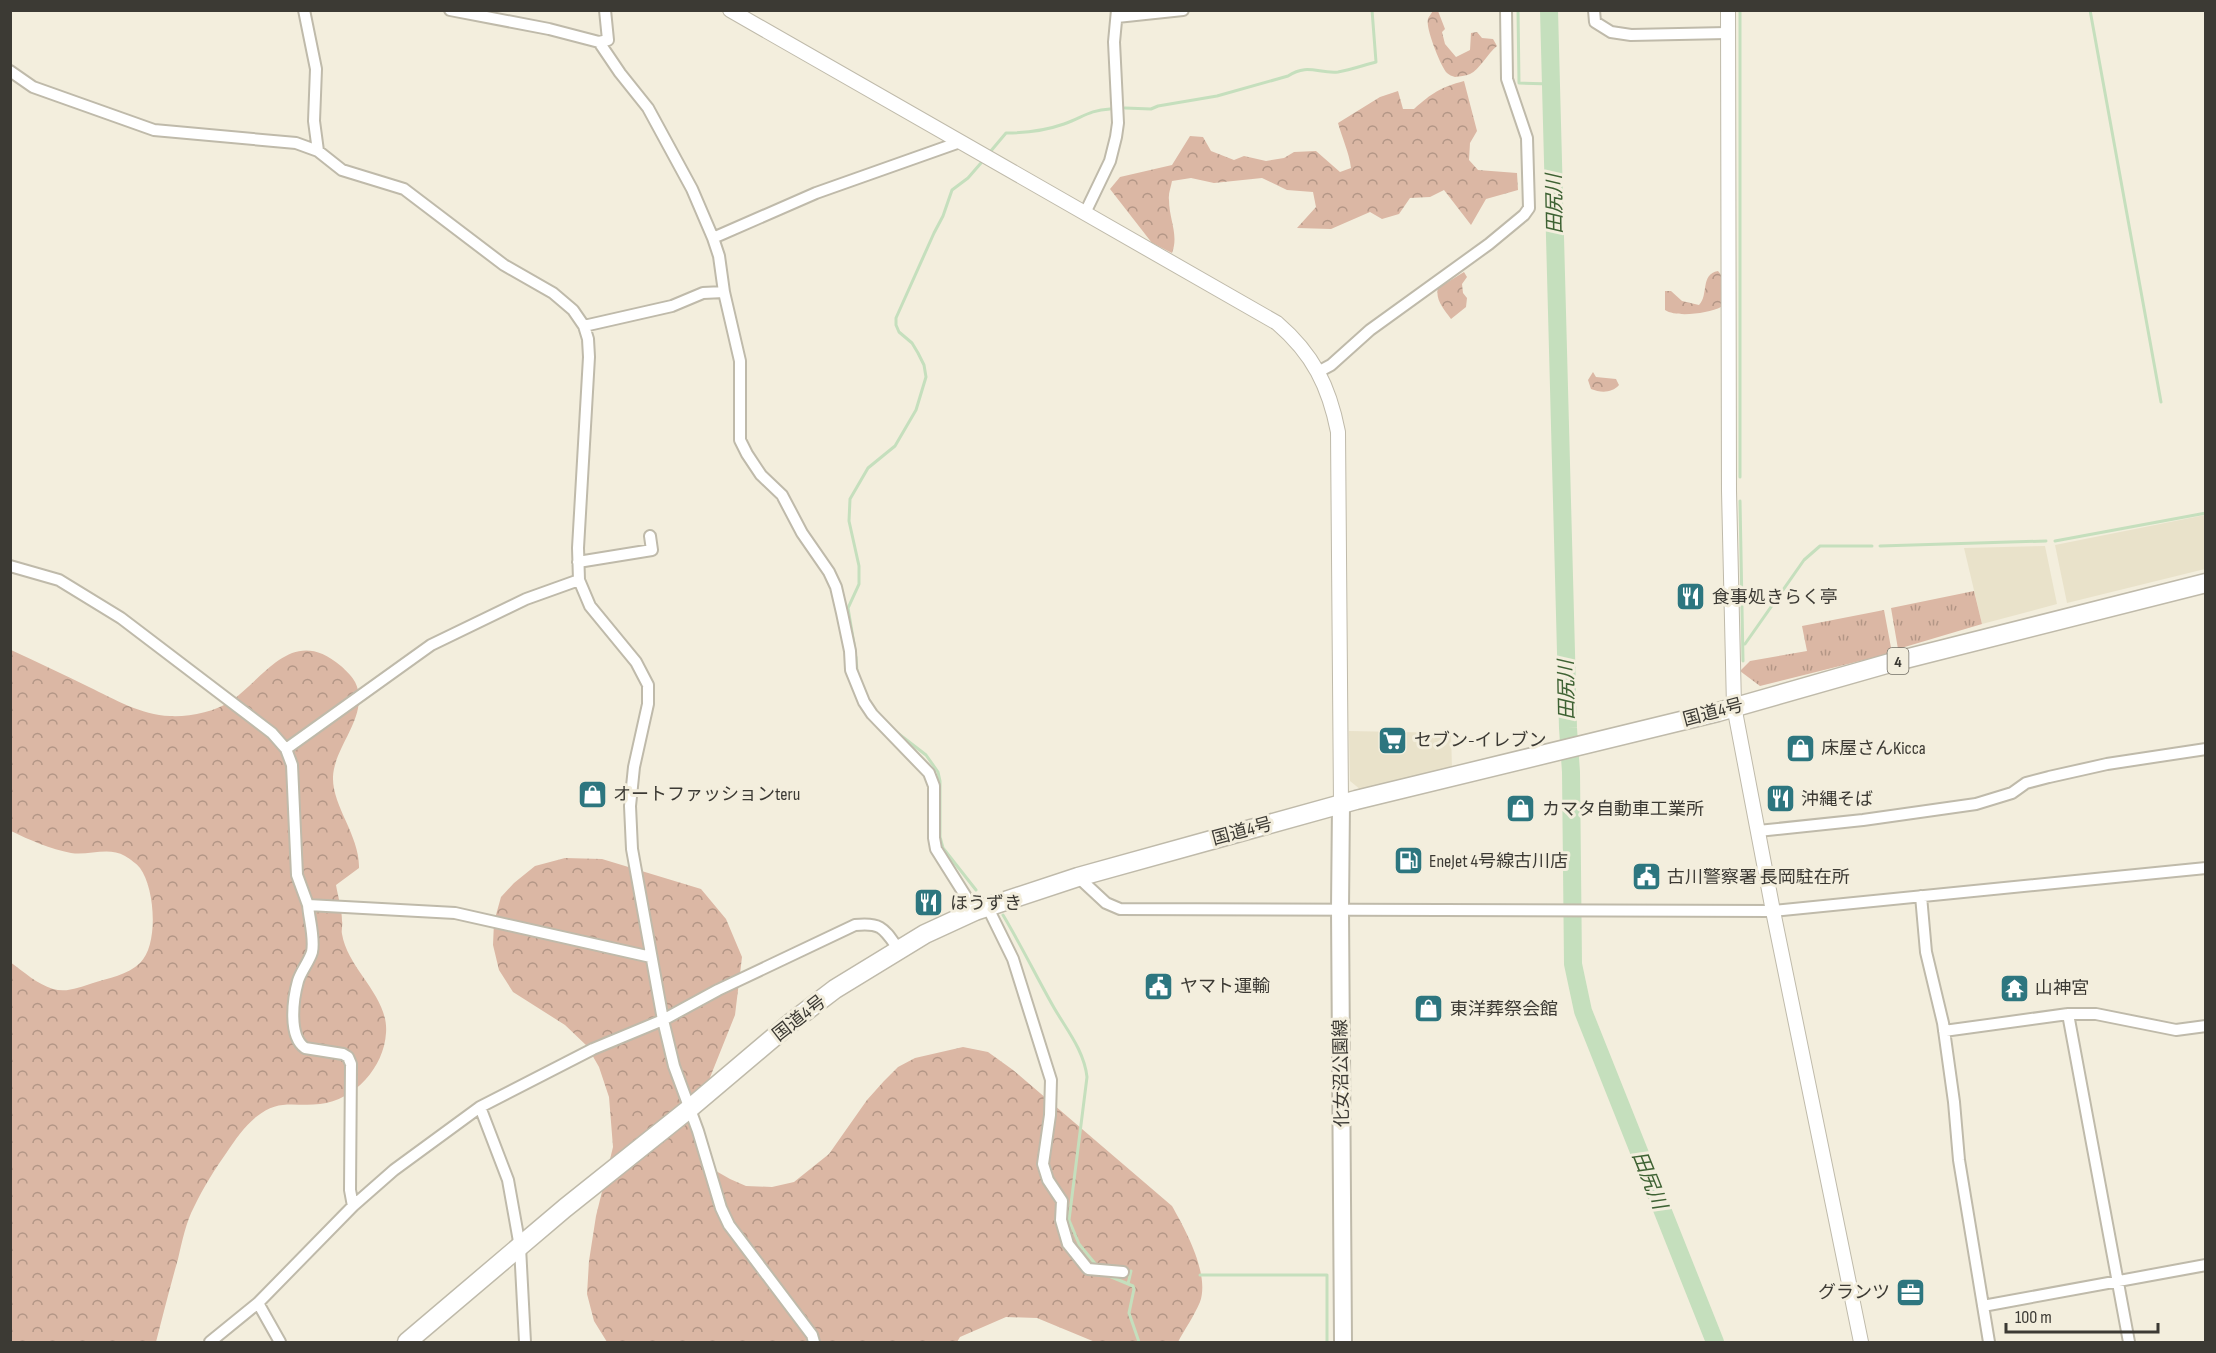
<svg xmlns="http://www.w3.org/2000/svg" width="2216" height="1353" font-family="'Sofia Sans Condensed','Noto Sans JP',sans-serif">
	<defs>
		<pattern id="grass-tufts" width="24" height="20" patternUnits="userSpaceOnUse" patternTransform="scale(1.5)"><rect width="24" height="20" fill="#dbb7a4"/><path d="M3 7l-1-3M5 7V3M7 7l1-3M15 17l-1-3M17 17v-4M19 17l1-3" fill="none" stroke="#b39686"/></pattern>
		<pattern id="forest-crowns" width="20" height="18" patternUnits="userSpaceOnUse" patternTransform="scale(1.5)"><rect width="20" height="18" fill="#dbb7a4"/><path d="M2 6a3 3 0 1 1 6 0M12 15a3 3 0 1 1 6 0" fill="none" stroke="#b39686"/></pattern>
	</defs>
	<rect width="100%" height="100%" fill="#f3eedd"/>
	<path fill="#e9e2ca" d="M2205,515v54l-138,34 -12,-58z
		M2045,546l12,58 -75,20 -18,-76z
		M1349,731l102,2 1,36 -91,21 -11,-9z"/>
	<path fill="url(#grass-tufts)" d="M1974,591l8,33 -84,25 -7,-41z
		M1884,610l8,43 -132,33 -20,-15 10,-10 57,-10 -5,-25z"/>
	<path fill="url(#forest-crowns)" d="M1433,11h5l7,18 -3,3 3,12 11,13 14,-7 1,-17 6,-1 5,6 11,1 4,7c-9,7 -18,24 -27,28 -5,2 -10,2 -15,3 -3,-1 -6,-2 -8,-4 -6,-6 -22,-46 -19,-54 0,-1 5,-8 5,-8z
		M1464,81l13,50 -7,12 -1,17 9,10 39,3 1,17 -32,9 -15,26 -27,-35 -14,7 -20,1 -11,16 -17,5 -12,-7 -39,17 -34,-1 19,-21 -3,-15 -26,-2 -25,-12 -48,5 -23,-5 -19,3c-1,6 -4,13 -3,19 0,19 10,35 3,53l-20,-10 -42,-54 10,-12 52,-12 18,-29 13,1 8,14 23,9 10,-4 22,5 18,-3 10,-6 22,-1 24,21 11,-4c-2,-16 -9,-30 -13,-45l42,-26 18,-6 5,18h11c18,-16 27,-22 50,-28z
		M1718,271l4,5 -1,31c-12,6 -44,11 -56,3v-19h6l11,10 17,4c10,-10 1,-31 19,-34z
		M1464,272l3,5 -5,7 1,9 4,5 -1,9 -15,12c-7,-10 -16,-19 -13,-31z
		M1593,372l3,5 20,2 3,6c-7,8 -18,8 -28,4l-3,-9z
		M11,650c26,12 52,24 78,37 25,12 52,28 81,29 19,1 45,-4 61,-15 36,-26 62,-76 110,-35 11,10 18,17 18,34 -1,27 -25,51 -26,77 -1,29 27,59 26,91l-23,17c2,12 6,24 6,36 1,4 -1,9 0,13 6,36 47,62 44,99 -2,34 -31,67 -66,71 -26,3 -41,-6 -64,13 -12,10 -21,23 -29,35 -12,17 -24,36 -33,55 -8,15 -12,35 -16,52 -8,28 -15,56 -22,83h-145l-1,-380c14,10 27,22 43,27 14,4 27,-2 40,-6 15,-5 35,-8 47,-20 19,-18 15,-75 0,-95 -3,-4 -10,-9 -15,-12 -17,-10 -36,0 -54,-3 -20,-4 -42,-13 -60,-22z
		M565,858l37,1 99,30 25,30 16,38 -7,58 -28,70 -10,31 10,35 9,20 14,8 16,7 26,1 22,-5 35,-28 38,-54 17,-19 14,-14 17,-9 48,-11 25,5 25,18 159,136c13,23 38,68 28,96 -6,14 -15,27 -22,40h-83l-58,-24 -31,-1 -46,20 -3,5h-350l-13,-21 -7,-27 2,-33 7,-45 17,-69 -4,-50 -10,-30 -12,-21 -22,-21 -52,-33 -14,-22 -6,-25 1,-23 7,-25 13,-14 21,-17z"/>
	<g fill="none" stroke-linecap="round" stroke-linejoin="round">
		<path stroke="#c5dfbd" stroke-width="3" d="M1518,10l1,73 32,1
			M1740,10v467
			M2090,10l71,392
			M1125,108l26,1 7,-3 59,-10 71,-20c19,-13 31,-2 50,-4 13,-2 26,-7 38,-10l-4,-52
			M990,152l16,-19c21,0 38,-2 58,-9 18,-6 25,-14 46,-15
			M1740,501l3,160
			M2055,541l151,-28
			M1880,546l166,-5
			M1745,644l59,-84 16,-14h52
			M855,650l-7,-42 11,-24v-18l-10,-45 1,-22 18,-31 27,-22 21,-36 10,-33 -2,-12 -6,-12 -6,-10 -13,-11 -3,-7v-7l38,-85 9,-17 9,-26 16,-12 13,-15
			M856,657l1,14
			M895,731l31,24 12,17 2,9v56l3,11 33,42
			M1003,915c18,30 33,61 50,91 13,23 31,44 34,71l-18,143 10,24 18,22
			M1200,1275h127v67
			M1109,1276l24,10 1,3 -5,24 10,29
			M1128,1284l3,-13"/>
		<path stroke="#c5dfbd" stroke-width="18" d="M1549,10l19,718 3,44 2,192 10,47 132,331"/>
		<defs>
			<path id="minor" d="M304,10l12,59 -2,52 4,30 24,19 62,19 100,76 49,28 20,17 11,16 4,13 1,18 -11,191 1,32 11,26 46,56 12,23v19l-14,63 -4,39 2,43 31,171 11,46 24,65 23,77 8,17 83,110 2,7
				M450,10l99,19 50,13 9,-2 -3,-30
				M1594,10l1,12 16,10 20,3 96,-2
				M1117,17l66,-7
				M599,42l21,31 28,35 44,81 21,49 6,18 5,36 16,69v79l7,14 14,21 21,20 20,38 27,39 7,15 6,26 8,38 1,19 13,32 8,12 57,59 5,13v52l2,11 39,62
				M10,71l23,16 121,43 142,13 22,8
				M1085,213l25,-52 6,-24 2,-14 -4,-81 3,-32
				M713,238l103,-45 144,-51
				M584,326l88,-20 31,-13 21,-1
				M1318,372l13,-7 39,-35 119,-86 35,-29 5,-7 -2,-70 -20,-59 -1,-69
				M578,562l74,-12 -2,-14
				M10,566l49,14 62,38 151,115 14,16 6,16 5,110 11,30 147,8 196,44
				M286,749l145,-104 95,-46 53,-19
				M1758,831l105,-11 113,-16 36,-11 14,-10 23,-6 58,-13 99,-15
				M1078,877l28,26 14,6 653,2 433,-43
				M1921,896l5,56 17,71 11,79 5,58 30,182
				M308,905c1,14 7,33 4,47 -3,10 -11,19 -14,29 -5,18 -10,55 7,67l38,6 5,3 3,7 -1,126 3,16
				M987,906l26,53 38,121 -1,35 -7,49 5,16 14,21 -1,19 7,24 20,25 35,3
				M2068,1014l61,328
				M1944,1031l124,-17h28l80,16 30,-4
				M480,1107l28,73 12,67 5,95
				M258,1303l22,39
				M1983,1306l223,-41
				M210,1342l48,-39 95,-97 41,-36 86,-63 113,-58 70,-29 55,-30 137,-65c27,-3 29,4 44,25"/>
			<path id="tertiary" d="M730,10l547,313c36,31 52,63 61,109l3,372
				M1728,10l1,481 5,215 39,205 88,431"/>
			<path id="secondary" d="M1341,804l-1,105 3,433"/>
			<path id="trunk" d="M407,1342l158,-134 124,-99 104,-88 42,-32 90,-55 50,-23 103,-34 278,-77 362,-88 179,-51 309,-78"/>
		</defs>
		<use href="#minor" stroke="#bfbaaa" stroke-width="14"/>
		<use href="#tertiary" stroke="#bfbaaa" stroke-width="16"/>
		<use href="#secondary" stroke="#bfbaaa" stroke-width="20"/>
		<use href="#trunk" stroke="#bfbaaa" stroke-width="21"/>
		<use href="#minor" stroke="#fff" stroke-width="10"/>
		<use href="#tertiary" stroke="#fff" stroke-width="14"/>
		<use href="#secondary" stroke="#fff" stroke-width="16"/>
		<use href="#trunk" stroke="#fff" stroke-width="18"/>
	</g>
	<defs>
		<symbol id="restaurant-square" viewBox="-11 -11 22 22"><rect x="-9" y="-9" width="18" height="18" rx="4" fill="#2d767f" stroke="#f3eedd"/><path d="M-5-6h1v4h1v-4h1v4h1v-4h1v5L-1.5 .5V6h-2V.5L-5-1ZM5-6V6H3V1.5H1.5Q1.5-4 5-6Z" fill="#fff"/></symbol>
		<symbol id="supermarket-square" viewBox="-11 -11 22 22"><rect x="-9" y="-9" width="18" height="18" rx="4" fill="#2d767f" stroke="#f3eedd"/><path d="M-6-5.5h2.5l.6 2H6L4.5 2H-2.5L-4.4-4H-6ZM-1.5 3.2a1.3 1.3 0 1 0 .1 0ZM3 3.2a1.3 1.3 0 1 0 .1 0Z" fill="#fff"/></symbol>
		<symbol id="shop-square" viewBox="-11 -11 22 22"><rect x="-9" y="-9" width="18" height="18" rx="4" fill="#2d767f" stroke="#f3eedd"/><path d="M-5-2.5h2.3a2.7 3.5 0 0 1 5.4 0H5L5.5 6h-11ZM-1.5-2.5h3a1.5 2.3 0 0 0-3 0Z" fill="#fff"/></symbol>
		<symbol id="fuel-square" viewBox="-11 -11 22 22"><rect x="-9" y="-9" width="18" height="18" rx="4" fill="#2d767f" stroke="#f3eedd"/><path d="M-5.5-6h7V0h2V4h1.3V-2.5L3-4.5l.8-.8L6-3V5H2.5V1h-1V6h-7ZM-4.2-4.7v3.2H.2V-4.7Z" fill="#fff"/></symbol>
		<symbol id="civic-square" viewBox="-11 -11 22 22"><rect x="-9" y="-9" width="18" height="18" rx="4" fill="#2d767f" stroke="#f3eedd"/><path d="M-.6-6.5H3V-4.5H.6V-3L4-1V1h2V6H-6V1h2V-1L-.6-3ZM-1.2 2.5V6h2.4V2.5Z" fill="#fff"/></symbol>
		<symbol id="temple-square" viewBox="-11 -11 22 22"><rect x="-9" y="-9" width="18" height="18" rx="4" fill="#2d767f" stroke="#f3eedd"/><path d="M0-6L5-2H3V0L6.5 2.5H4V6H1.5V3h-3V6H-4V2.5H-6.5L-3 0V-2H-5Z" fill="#fff"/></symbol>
		<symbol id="office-square" viewBox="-11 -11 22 22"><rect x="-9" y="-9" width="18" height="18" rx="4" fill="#2d767f" stroke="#f3eedd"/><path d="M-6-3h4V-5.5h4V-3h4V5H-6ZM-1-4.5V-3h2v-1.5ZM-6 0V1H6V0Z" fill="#fff"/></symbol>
	</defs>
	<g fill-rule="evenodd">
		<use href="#restaurant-square" x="1674" y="580" width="33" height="33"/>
		<use href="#supermarket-square" x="1376" y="724" width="33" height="33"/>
		<use href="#shop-square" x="1784" y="732" width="33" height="33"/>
		<use href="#shop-square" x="576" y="778" width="33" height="33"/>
		<use href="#restaurant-square" x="1764" y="782" width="33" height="33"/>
		<use href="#shop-square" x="1504" y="792" width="33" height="33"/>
		<use href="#fuel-square" x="1392" y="844" width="33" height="33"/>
		<use href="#civic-square" x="1630" y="860" width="33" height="33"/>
		<use href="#restaurant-square" x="912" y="886" width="33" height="33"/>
		<use href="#civic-square" x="1142" y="970" width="33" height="33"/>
		<use href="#temple-square" x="1998" y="972" width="33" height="33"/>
		<use href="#shop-square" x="1412" y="992" width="33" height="33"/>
		<use href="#office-square" x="1894" y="1276" width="33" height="33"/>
	</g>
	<g text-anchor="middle" stroke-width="6" stroke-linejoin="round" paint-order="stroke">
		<rect fill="#f3eedd" stroke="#737067" stroke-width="1.5" x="1887.5" y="648" width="21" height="26" rx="4.5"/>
		<g font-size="16" font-weight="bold" fill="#3c3a34">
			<text x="1898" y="667">4</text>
		</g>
		<g font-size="18" fill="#3c3a34" stroke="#f3eedd" text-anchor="start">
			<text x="1712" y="603">食事処きらく亭</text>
			<text x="1414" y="746">セブン-イレブン</text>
			<text x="1821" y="754">床屋さんKicca</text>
			<text x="613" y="800">オートファッションteru</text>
			<text x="1801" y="805">沖縄そば</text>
			<text x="1542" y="815">カマタ自動車工業所</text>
			<text x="1429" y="867">EneJet 4号線古川店</text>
			<text x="1667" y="883">古川警察署 長岡駐在所</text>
			<text x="950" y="909">ほうずき</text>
			<text x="1180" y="992">ヤマト運輸</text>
			<text x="2035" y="994">山神宮</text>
			<text x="1450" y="1015">東洋葬祭会館</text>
			<text x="1890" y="1298" text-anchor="end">グランツ</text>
		</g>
		<g font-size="18" fill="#3c3a34" stroke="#f3eedd">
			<text transform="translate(1713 712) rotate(-15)" y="6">国道4号</text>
			<text transform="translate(1242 831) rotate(-15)" y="6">国道4号</text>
			<text transform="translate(799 1018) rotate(-38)" y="6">国道4号</text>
			<text transform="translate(1341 1073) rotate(-91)" y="6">化女沼公園線</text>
		</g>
		<g font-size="20" font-style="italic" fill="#3e6233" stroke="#f3eedd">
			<text transform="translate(1554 204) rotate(-91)" y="7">田尻川</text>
			<text transform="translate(1566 690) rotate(-91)" y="7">田尻川</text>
			<text transform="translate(1650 1180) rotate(68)" y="7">田尻川</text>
		</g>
	</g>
	<rect width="2216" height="1353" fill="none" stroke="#3c3a34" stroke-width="24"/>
	<path d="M2006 1323v9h152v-9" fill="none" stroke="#3c3a34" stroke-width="3"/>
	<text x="2015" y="1323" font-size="18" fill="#3c3a34" stroke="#f3eedd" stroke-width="4.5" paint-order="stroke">100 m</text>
</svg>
